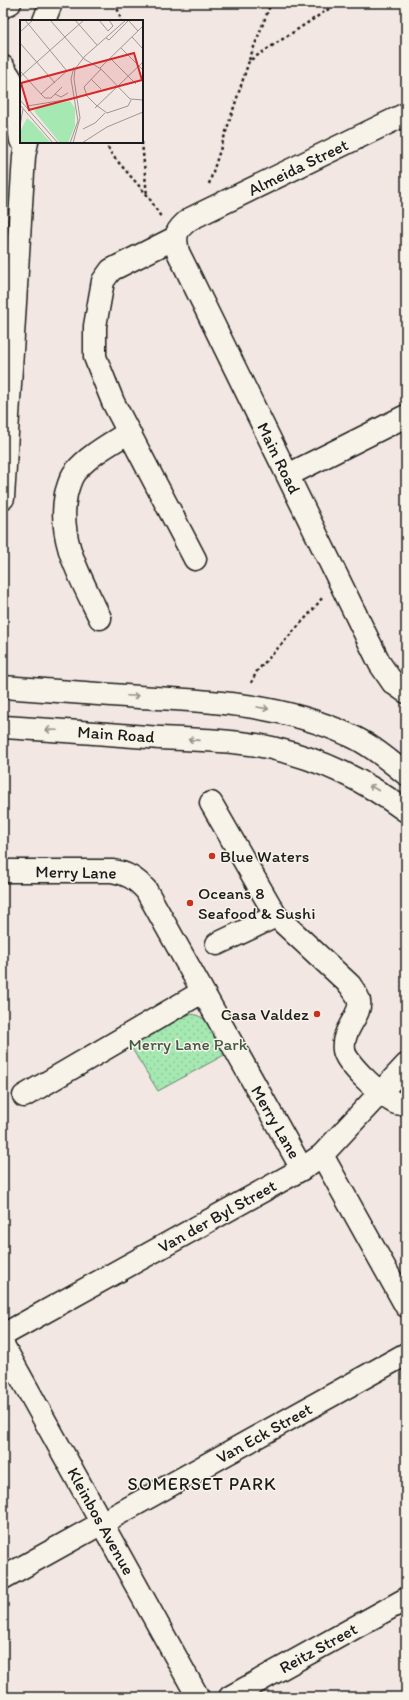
<svg xmlns="http://www.w3.org/2000/svg" width="409" height="1700" font-family="Itim,sans-serif">
	<defs>
		<pattern id="park-dots" width="8" height="8" patternUnits="userSpaceOnUse"><rect width="8" height="8" fill="#a5e8b1"/><path d="M2 2h.1M6 6h.1" fill="none" stroke="#8dc698" stroke-width="1.8" stroke-linecap="round"/></pattern>
	</defs>
	<rect width="100%" height="100%" fill="#f3e7e4"/>
	<filter id="ink" filterUnits="userSpaceOnUse"><feTurbulence type="fractalNoise" baseFrequency=".025" numOctaves="2"/><feDisplacementMap in="SourceGraphic" scale="8" xChannelSelector="R" yChannelSelector="G"/><feConvolveMatrix kernelMatrix="1 2 1 2 8 2 1 2 1" color-interpolation-filters="sRGB"/></filter>
	<g filter="url(#ink)">
		<path fill="url(#park-dots)" stroke="#608266" d="M191,1014c20,2 26,25 35,40l-68,37 -27,-44 53,-31z"/>
		<g fill="none" stroke-linecap="round" stroke-linejoin="round">
			<defs>
				<path id="minor" d="M406,114l-216,105c-14,11 -16,15 -12,33l202,412 13,19 13,9
					M175,238l-64,32 -8,11 -8,45v31l18,45 82,157
					M288,475l118,-59
					M100,618c-19,-40 -43,-78 -34,-124 2,-7 4,-16 9,-22 14,-17 35,-28 54,-40
					M211,803l65,113 74,69c3,5 8,10 9,16 3,14 -18,29 -15,49 1,13 38,46 50,52 3,2 8,2 12,2
					M3,871h109c15,2 24,8 34,19l156,279
					M217,944l59,-28
					M24,1096l178,-104
					M322,1155l84,151
					M3,1335l299,-166 20,-14 84,-90
					M3,1345l195,352
					M3,1578l403,-224
					M230,1697l176,-98"/>
				<path id="major" d="M3,687c45,3 91,7 136,10 72,4 143,7 210,38 21,9 39,25 57,39
					M3,727c53,3 105,7 158,11 37,2 75,2 111,10 51,12 92,32 134,63"/>
				<path id="highway" d="M3,7l7,-4
					M44,21l7,-18
					M3,67c3,5 8,11 10,16 7,18 4,39 8,57
					M3,498l21,-342 3,-14"/>
			</defs>
			<use href="#minor" stroke="#1c1c1c" stroke-width="25"/>
			<use href="#major" stroke="#1c1c1c" stroke-width="25"/>
			<use href="#highway" stroke="#1c1c1c" stroke-width="25"/>
			<path stroke="#1c1c1c" stroke-width="2.5" stroke-dasharray="3 3" stroke-linecap="butt" d="M116,3l5,18
				M249,60l22,-57
				M105,142l7,13 36,41 13,21
				M142,142l5,54
				M209,184l40,-123 89,-58
				M251,683l6,-12 55,-60 10,-13"/>
			<use href="#minor" stroke="#f7f3e8" stroke-width="22"/>
			<use href="#major" stroke="#f7f3e8" stroke-width="22"/>
			<use href="#highway" stroke="#f7f3e8" stroke-width="22"/>
		</g>
		<defs><path id="oneway-shaft" d="M-6 0H5M1.5-3L5.5 0L1.5 3" fill="none" stroke-width="1.6" stroke-linecap="round" stroke-linejoin="round"/></defs>
		<g stroke="#94928c">
			<use href="#oneway-shaft" transform="translate(133 696) rotate(3)"/>
			<use href="#oneway-shaft" transform="translate(263 708) rotate(10)"/>
			<use href="#oneway-shaft" transform="translate(51 730) rotate(-177)"/>
			<use href="#oneway-shaft" transform="translate(194 740) rotate(-176)"/>
			<use href="#oneway-shaft" transform="translate(374 788) rotate(-150)"/>
		</g>
	</g>
	<g fill="#c8321e" stroke="#f7f3e8" stroke-width="1.5">
		<circle cx="212" cy="856" r="4"/>
		<circle cx="190" cy="903" r="4"/>
		<circle cx="317" cy="1014" r="4"/>
	</g>
	<g text-anchor="middle" stroke-width="3" stroke-linejoin="round" paint-order="stroke">
		<g font-size="17" fill="#1c1c1c" stroke="#f7f3e8">
			<text transform="translate(298 167) rotate(-26)" y="6">Almeida Street</text>
			<text transform="translate(279 458) rotate(64)" y="6">Main Road</text>
			<text transform="translate(116 734) rotate(4)" y="6">Main Road</text>
			<text transform="translate(76 872) rotate(1)" y="6">Merry Lane</text>
			<text transform="translate(276 1122) rotate(60)" y="6">Merry Lane</text>
			<text transform="translate(217 1216) rotate(-29)" y="6">Van der Byl Street</text>
			<text transform="translate(264 1433) rotate(-29)" y="6">Van Eck Street</text>
			<text transform="translate(101 1521) rotate(61)" y="6">Kleinbos Avenue</text>
			<text transform="translate(318 1648) rotate(-29)" y="6">Reitz Street</text>
		</g>
		<g font-size="17" fill="#1c1c1c" stroke="#f7f3e8" text-anchor="start">
			<text x="220" y="862">Blue Waters</text>
			<text x="198" y="899">Oceans 8<tspan x="198" dy="20">Seafood &amp; Sushi</tspan></text>
			<text x="309" y="1020" text-anchor="end">Casa Valdez</text>
		</g>
		<g font-size="17" fill="#455949" stroke="#f7f3e8">
			<text x="188" y="1050">Merry Lane Park</text>
		</g>
		<g font-size="18" letter-spacing="1" fill="#1c1c1c" stroke="#f7f3e8">
			<text x="202" y="1490">SOMERSET PARK</text>
		</g>
	</g>
	<g transform="translate(20 20)">
		<rect width="123" height="123" fill="#f3e7e4"/>
		<path d="M50,81l5,7v18l-7,17h-8l-26,-32 4,-3zM7,98l6,5 18,20h-31v-11z" fill="#a5e8b1"/>
		<path fill="none" stroke="#9d9694" stroke-width="1" d="M30,0l34,39 17,10 29,30 13,1M55,0l22,25M79,0l9,11M109,1l9,10M88,11l5,-5 -4,-6M0,12l13,-12M112,17l11,12M86,18l3,2 20,-20M0,23l35,40M101,28l22,22M90,38l26,26M80,48l43,-42M81,49l-17,18 3,9 9,9 11,8 21,-7 3,-6M0,51l21,23 26,-23 -42,-51M0,57l64,-57M71,59l10,10M21,74l4,4h6l11,-11M35,74l6,3 7,-4M0,80l38,43M0,85l33,38M7,86l50,-8M75,88l48,-46M0,106l3,-17M63,109l12,-6 10,-10M50,123l8,-22 -7,-42 3,-12M53,123l7,-25 -6,-39 1,-10 10,-13 41,-36M62,123l25,-16 36,-15"/>
		<path fill="#d62828" fill-opacity="0.15" stroke="#d62828" stroke-width="2" d="M114,33l8,27 -113,30 -8,-27z"/>
		<rect width="123" height="123" fill="none" stroke="#1c1c1c" stroke-width="2"/>
	</g>
	<rect width="409" height="1700" fill="none" stroke="#f7f3e8" stroke-width="16"/>
	<rect x="8" y="8" width="393" height="1684" fill="none" stroke="#1c1c1c" stroke-width="1.5" filter="url(#ink)"/>
</svg>
